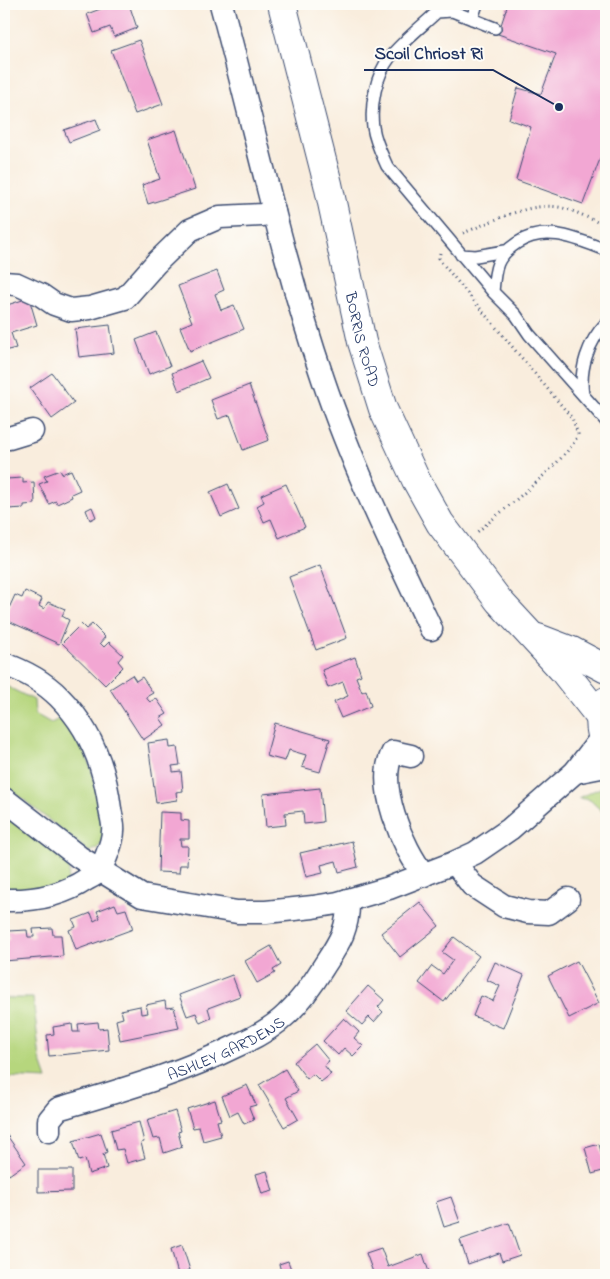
<svg xmlns="http://www.w3.org/2000/svg" width="610" height="1279" font-family="'Indie Flower',sans-serif">
	<rect width="100%" height="100%" fill="#fdfcf7"/>
	<filter id="ink" filterUnits="userSpaceOnUse"><feTurbulence type="fractalNoise" baseFrequency=".02" numOctaves="2"/><feDisplacementMap in="SourceGraphic" scale="10" xChannelSelector="R" yChannelSelector="G"/><feConvolveMatrix kernelMatrix="1 2 1 2 8 2 1 2 1" color-interpolation-filters="sRGB"/></filter>
	<filter id="wash" filterUnits="userSpaceOnUse"><feTurbulence type="fractalNoise" baseFrequency=".0096" numOctaves="4" result="noise"/><feDisplacementMap in="SourceGraphic" scale="20" xChannelSelector="R" yChannelSelector="G"/><feGaussianBlur stdDeviation="1.12" result="paint"/><feColorMatrix in="noise" values="0 0 0 0 0 0 0 0 0 0 0 0 0 0 0 0 0 1.4 0 .05"/><feComposite in="paint" operator="in"/></filter>
	<g filter="url(#wash)">
		<rect width="100%" height="100%" fill="#f9eddd"/>
		<path fill="#b6d67d" stroke="#68826e" d="M4,685l30,15 1,14 16,9 10,-5c29,21 39,87 47,120l-12,11 -7,3 -85,-68z
			M600,788l6,3v24l-16,-15 -12,-2z
			M4,811l28,24 34,24c5,8 3,18 0,27l-62,7z
			M4,998h29l7,61 7,20 -43,-2z"/>
		<g id="blocks">
			<path fill="#f2a7d3" d="M102,4h27l8,24 -23,9 -4,-10 -16,6 -7,-19 16,-6z
				M508,4h86l12,4v144l-3,-1 -20,53 -67,-24 15,-53 -22,-8 9,-31 23,6 15,-40 -58,-20z
				M139,40l24,64 -28,10 -24,-64z
				M96,119l4,11 -31,12 -5,-12z
				M176,130l19,59 -47,15 -6,-19 18,-6 -13,-39z
				M217,271l7,19 -9,4 6,16 13,-5 10,24 -54,22 -10,-24 12,-5 -14,-36z
				M29,298l8,27 -26,8 5,15 -12,3v-45z
				M110,325l4,28 -35,4 -4,-28z
				M156,332l14,34 -21,8 -13,-34z
				M201,361l8,17 -30,13 -7,-18z
				M52,373l22,30 -22,16 -22,-31z
				M249,385l20,55 -26,10 -13,-35 -12,4 -7,-19z
				M60,470l2,4 9,-4 9,20 -9,4 1,3 -15,7 -1,-3 -7,3 -10,-20 8,-3 -3,-5z
				M23,478v5l11,-1 1,22 -11,1v3l-16,1v-3h-4v-22l2,-1v-4z
				M228,484l11,25 -18,8 -11,-25z
				M286,484l19,43 -26,11 -8,-19 -7,3 -7,-16 7,-4 -3,-7z
				M92,507l4,10 -6,3 -4,-10z
				M320,565l27,73 -31,12 -27,-73z
				M25,591l17,8 -3,7 5,3 4,-7 17,7 -3,7 7,4 -10,24 -55,-25 11,-24 7,3z
				M81,624l5,5 6,-5 13,13 -5,6 4,4 5,-5 14,13 -5,6 5,6 -18,18 -43,-42z
				M355,657l6,18 -5,2 6,15 4,-2 5,16 -30,12 -7,-16 14,-6 -5,-14 -15,6 -6,-18z
				M132,675l4,6 6,-4 11,16 -7,4 2,3 2,2 6,-4 11,16 -7,4 5,7 -22,15 -33,-51z
				M275,723l55,16 -10,33 -18,-5 4,-12 -17,-5 -4,11 -19,-5z
				M169,740l1,8 7,-1 3,18 -8,1 1,4v2l8,-1 2,20 -7,1 1,8 -21,3 -8,-60z
				M320,788l3,34 -19,2 -1,-13 -18,2 1,12 -20,2 -3,-33z
				M160,812l21,1v7l8,1v18h-9l1,7h7l-1,19h-7l-1,8 -21,-1z
				M352,841l6,26 -19,5 -3,-11 -15,4 2,8 -17,4 -6,-24z
				M420,902l19,24 -39,31 -19,-24z
				M115,904l3,7 8,-2 7,20 -57,21 -7,-20 7,-3 -3,-7 18,-7 3,8 6,-3 -3,-7z
				M52,928l1,7h8l2,21 -59,5v-22h5l-1,-8 19,-1 1,7h6l-1,-8z
				M454,937l25,19 -35,46 -25,-19 13,-17 11,8 10,-14 -11,-8z
				M271,946l10,19 -8,5 2,3 -18,10 -12,-22z
				M577,961l22,42 -30,15 -21,-42z
				M495,962l29,13 -21,53 -30,-12 8,-20 12,5 7,-15 -13,-6z
				M232,975l8,21 -32,12 3,10 -11,5 -4,-10 -9,3 -8,-21z
				M368,986l16,14 -6,7 5,5 -9,10 -5,-5 -7,8 -16,-14z
				M165,1001l1,7 8,-1 5,21 -59,12 -4,-20 7,-2 -2,-8 19,-4 1,8 7,-1 -2,-8z
				M344,1018l15,14 -5,6 9,8 -10,10 -9,-8 -6,7 -15,-14z
				M98,1022l1,7 8,-1 2,22 -60,6 -2,-21 7,-1 -1,-7 19,-3 1,8h6l-1,-8z
				M315,1044l14,17 -5,4 7,9 -10,8 -8,-8 -6,5 -13,-17z
				M285,1069l13,22 -12,7 12,21 -14,8 -25,-42z
				M247,1085l9,20 -7,2 5,13 -10,4 -6,-12 -8,4 -8,-20z
				M215,1100l6,20 -4,1 4,15 -18,5 -4,-14 -6,1 -6,-19z
				M175,1111l6,20 -3,1 4,15 -18,6 -4,-15 -7,1 -6,-19z
				M139,1122l5,20 -3,1 4,15 -18,5 -4,-14 -7,1 -5,-20z
				M4,1131l22,32 -17,12 -5,-7z
				M101,1133l6,19 -4,2 4,14 -18,6 -4,-15 -6,2 -6,-20z
				M599,1144l7,26 -14,4 -7,-26z
				M38,1170h34v21l-34,1z
				M267,1171l6,20 -11,3 -6,-20z
				M451,1197l9,25 -16,5 -8,-25z
				M509,1223l11,32 -18,6 -3,-8 -31,11 -8,-24z
				M182,1245l8,25 -12,4 -7,-25z
				M381,1248l7,19 35,-13 7,21h-56l-8,-22z
				M288,1261l5,14h-11l-3,-11z"/>
		</g>
	</g>
	<g filter="url(#ink)">
		<use href="#blocks" fill-opacity="0" stroke="#3c4c71" stroke-width="1"/>
		<g fill="none" stroke-linecap="round" stroke-linejoin="round">
			<defs>
				<path id="lane" d="M472,19l5,-15
					M606,250c-29,-11 -60,-26 -89,-7 -21,14 -22,24 -24,49l23,23 13,19 77,87
					M461,255l15,1 29,-5
					M493,292l-106,-126c-6,-13 -12,-25 -14,-39 -3,-22 3,-52 17,-70 12,-15 32,-31 47,-45l15,-1 43,17
					M583,395c-4,-26 5,-53 23,-72"/>
				<g id="street">
					<path d="M221,4c34,125 60,252 102,375 29,86 69,168 108,250"/>
					<path d="M4,283l13,1 24,11 13,9 17,6 19,-2 35,-10 31,-35 34,-33 30,-13 42,-2 12,-3"/>
					<path d="M4,437l5,1 23,-7"/>
					<path d="M4,664c20,7 40,18 55,33 30,30 46,70 51,112 1,7 4,15 3,22 0,9 -4,18 -7,26 -2,4 -4,10 -6,14 -3,3 -9,6 -13,8 -25,17 -53,22 -83,21"/>
					<path d="M411,756l-18,-4c-18,33 10,96 31,123"/>
					<path d="M575,772l31,-6"/>
					<path d="M4,799l75,58 63,39 95,16h29l47,-5 25,-4 51,-15 62,-24 24,-11 35,-24 65,-57 27,-35"/>
					<path d="M455,863l17,22 32,21 24,6 21,1 19,-14"/>
					<path id="s1" d="M49,1131v-11l9,-11c60,-18 122,-35 178,-63 18,-8 37,-18 51,-32 15,-14 26,-30 37,-48 15,-23 25,-37 24,-66"/>
				</g>
				<g id="secondary">
					<path id="s2" d="M282,4l46,180 34,158 21,67 33,71 24,43 59,78 63,68 38,48"/>
					<path d="M538,638l34,13 34,18"/>
					<path d="M606,701c-8,15 -7,30 0,45"/>
				</g>
			</defs>
			<use href="#lane" stroke="#3c4c71" stroke-width="14"/>
			<use href="#street" stroke="#3c4c71" stroke-width="25"/>
			<use href="#secondary" stroke="#3c4c71" stroke-width="30"/>
			<path stroke="#3c4c71" stroke-width="3" stroke-dasharray="1 4" stroke-linecap="butt" d="M463,233c29,-11 69,-33 100,-25 15,4 29,12 43,18
				M440,253l-1,5 3,5 130,155 6,16c-7,24 -80,80 -102,99"/>
			<use href="#lane" stroke="#fff" stroke-width="11"/>
			<use href="#street" stroke="#fff" stroke-width="22"/>
			<use href="#secondary" stroke="#fff" stroke-width="28"/>
		</g>
	</g>
	<g text-anchor="middle" stroke-width="4" stroke-linejoin="round" paint-order="stroke">
		<g font-size="16" fill="#1b2f5e" stroke="#fdfcf7">
			<text dy="6" stroke="none"><textPath href="#s2" startOffset="345">BORRIS ROAD</textPath></text>
			<text dy="6" stroke="none"><textPath href="#s1" startOffset="204">ASHLEY GARDENS</textPath></text>
		</g>
	</g>
	<path fill="none" stroke="#1b2f5e" stroke-width="2" d="M559 107L493 70H364"/>
	<circle fill="#1b2f5e" stroke="#fdfcf7" stroke-width="2" cx="559" cy="107" r="5"/>
	<g font-size="18" text-anchor="middle" font-weight="bold" fill="#1b2f5e" stroke="#fdfcf7" stroke-width="4" stroke-linejoin="round" paint-order="stroke">
		<text x="429" y="59">Scoil Chriost Ri</text>
	</g>
	<rect width="610" height="1279" fill="none" stroke="#fdfcf7" stroke-width="20"/>
</svg>
